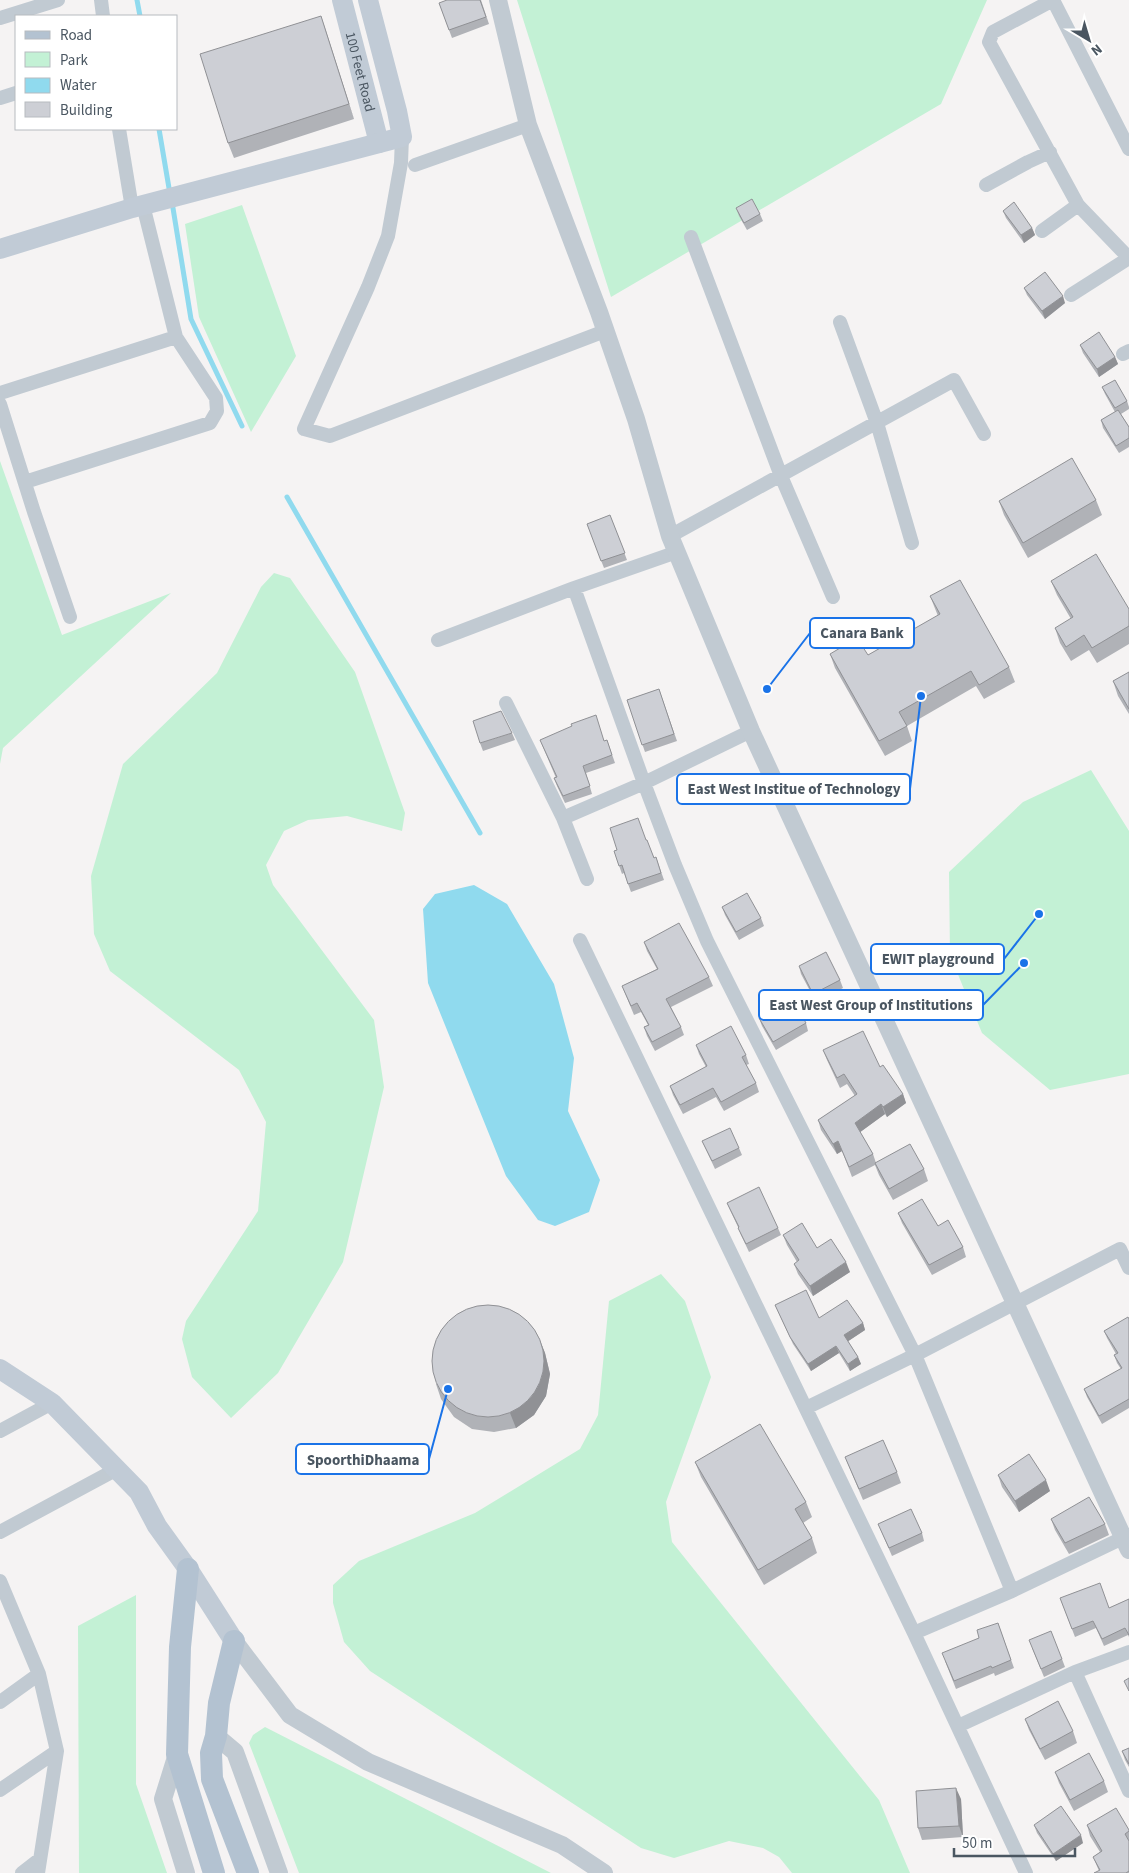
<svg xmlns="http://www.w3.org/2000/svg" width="1129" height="1873" font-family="'Source Sans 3',sans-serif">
	<rect width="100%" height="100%" fill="#f5f3f3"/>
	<path fill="#c3f1d5" d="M517,0h470l-46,104 -330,193z
		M242,205l54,151 -45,76 -52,-115 -14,-93z
		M0,461l62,174 109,-42 -168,155 -3,16z
		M274,573l16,5 65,94 50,141 -3,18 -55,-15 -39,4 -24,11 -18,34 7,20 101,135 10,67 -41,175 -65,111 -47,45 -39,-41 -10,-38 4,-18 72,-110 8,-89 -27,-52 -129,-99 -16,-37 -3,-58 32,-112 94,-91 44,-86z
		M1091,770l38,61v243l-79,16 -68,-57 -32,-78 -1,-83 74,-70z
		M661,1274l24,27 26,76 -45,125 6,40 207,258 31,73h-118l-13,-16 -16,-9 -34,-7 -55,17 -33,-10 -271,-177 -26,-29 -11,-39v-18l26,-24 116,-48 105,-64 18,-34 11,-114z
		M136,1595v189l31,89h-88l-1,-247z
		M265,1727l286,146h-252l-50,-130 4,-8z"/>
	<path fill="#90daee" d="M474,885l33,19 47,80 20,74 -6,53 32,69 -11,32 -34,14 -17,-6 -32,-44 -78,-193 -5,-74 12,-15z"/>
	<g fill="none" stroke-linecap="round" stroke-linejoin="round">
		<path stroke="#90daee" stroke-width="5" d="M137,0l3,16
			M159,129l11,65
			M172,202l19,117 51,107
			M287,497l193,336"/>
		<path stroke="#c1cad2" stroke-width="14" d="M101,0l2,16
			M0,18l58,-18
			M0,98l16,-5
			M119,129l13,79
			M402,137l-1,26 -13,73 -20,51 -64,142 26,7 275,-105
			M1129,149l-76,-149 -60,32 -4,10 89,163 51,53
			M415,165l113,-40
			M986,185l42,-23 22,-10
			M1042,231l36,-26
			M691,237l90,239 52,121
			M1071,295l58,-37
			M840,322l37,101 35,120
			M1123,354l6,-3
			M0,393l176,-56
			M0,404l34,108 36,105
			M25,482l185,-59 7,-12 -1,-13 -40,-61 -33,-132
			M670,536l284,-156 30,54
			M574,588l70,195 31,82 32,76 208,414 97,236
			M438,640l136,-52 103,-36
			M506,703l57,115 24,61
			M563,818l81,-35 107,-52
			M580,940l334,693 112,240
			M806,1408l109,-53 205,-106 9,19
			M0,1431l52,-28
			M0,1532l117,-63
			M0,1581l39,93 18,77 -19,122
			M914,1633l98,-42 117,-56
			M1075,1672l54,119
			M0,1702l39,-28
			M958,1726l117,-54 54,-20
			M0,1790l57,-39
			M22,1873l18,-14"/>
		<path stroke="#c1cad2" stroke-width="18" d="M498,0l30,125 71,187 37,107 34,117 81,195 378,819
			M234,1641l56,74 78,47 194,83 42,28
			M216,1736l19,16 44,121
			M177,1754l-14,45 23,74"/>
		<g stroke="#c1cbd6" stroke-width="20">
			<path id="s1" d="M342,0l37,143"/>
			<path d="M0,249l132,-41 270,-71 -5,-26 -29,-111"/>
			<path d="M0,1369l52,34 87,89 18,34 31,43 46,72"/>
		</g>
		<path stroke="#b3c2d1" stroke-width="22" d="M188,1569l-8,78 -3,107 37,119
			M234,1641l-15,62 -3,33 -5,17 1,26 36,94"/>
	</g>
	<path fill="#b0b2b7" d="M481,0l8,24 -37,14 -13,-35z
		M321,16l33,103 -120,39 -6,-15z
		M736,208l24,6 3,7 -16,9 -8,-14z
		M1003,211l29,17 3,7 -11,8 -18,-25z
		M1024,288l41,15 -20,16 -18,-24z
		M1080,345l35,12 3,7 -19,13 -16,-24z
		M1102,387l25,14 2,6v2l-8,5 8,13v20l-10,6 -16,-25 -2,-8 14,-8 -10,-18z
		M1096,500l6,15 -74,43 -24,-43 -5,-14z
		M610,515l17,45 -23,8 -17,-44z
		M1051,581l78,28v35l-32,19 -8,-13 -18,11 -11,-18 -5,-15 16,-9 -14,-24z
		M930,596l79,71 6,15 -31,17 -8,-13 -69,40 5,15 -27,15 -50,-88 -5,-14 38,1 70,-39z
		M1129,672v42l-11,-18 -5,-15z
		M659,689l18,52 -32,11 -18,-52z
		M512,733l3,7 -32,11 -3,-8z
		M540,740l65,1 2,-1 8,23 -29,10 6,21 -27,9 -8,-17 -3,-8h2z
		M646,840l8,18 2,-1 8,23 -33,12 -7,-19 -2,1 -8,-23z
		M722,907l39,11 3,8 -25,14 -14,-25z
		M644,942l65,35 4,9 -42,21 10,20 3,8 -29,16 -8,-15 -3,-9 4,-2 -7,-13 -7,3 -12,-29 35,-17 -10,-18z
		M799,966l41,14 3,8 -27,14 -15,-28z
		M759,1018l47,5 2,8 -32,19 -14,-24z
		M696,1045l50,10 3,9 -3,1 10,18 3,9 -35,19 -8,-14 -33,17 -10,-19 -3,-9 36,-19 -7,-13z
		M823,1050l57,17 23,27 3,9 -19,14 -2,-3 -25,18 13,22 3,9 48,6 4,12 -35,19 -14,-25 -4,-10 -23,12 -10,-26 -5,3 -16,-24 -3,-10 37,-24 -8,-12 -7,4 -13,-28z
		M702,1141l37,7 3,7 -27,14z
		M727,1203l51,25 3,7 -32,17 -8,-17 -3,-8 -8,-17z
		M898,1213l40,13 25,21 3,10 -34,18 -30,-52z
		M783,1235l34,13 33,24 -37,24 -15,-22 -4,-10 3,-2 -10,-17z
		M775,1305l44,13 44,5 2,7 -17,11 10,16 3,7 -11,7 -11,-18 -28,18 -18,-27z
		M1129,1319v89l-27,16 -15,-27 -3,-8 37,-20 -4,-6 -3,-8 2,-1 -9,-16 -3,-7z
		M539,1338l6,15 5,21 -4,22 -12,19 -18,13 -22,4 -22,-3 -18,-12 -13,-18 -5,-15z
		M845,1457l52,15 4,11 -38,17z
		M695,1462l111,40 6,15 -9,6 9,15 5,15 -53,32 -63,-108z
		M998,1475l52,16 -31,21 -17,-25z
		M1051,1519l54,5 4,11 -40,19 -14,-24z
		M878,1524l44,9 2,8 -32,15z
		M1060,1598l49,10 20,-9v38l-1,-2 -24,11 -8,-18 -21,9z
		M998,1623l16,45 -19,8 -1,-3 -38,16 -11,-28 34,-23z
		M1032,1648l30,11 3,8 -21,10z
		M1025,1719l48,12 4,12 -32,17 -16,-30z
		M1129,1748v19l-4,-7 -3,-9z
		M1055,1772l49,9 4,11 -34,19 -15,-28z
		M961,1799l2,38 -41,3 -4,-12z
		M1034,1825l49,18 -27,18 -19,-28z
		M1087,1825l42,5v43h-35l5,-2 -6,-14 7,-5 -10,-16z"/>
	<path fill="#909195" d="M321,16l5,15 28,88 -5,-15z
		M1032,228l3,7 -11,8 -3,-8z
		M1063,296l2,7 -20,16 -3,-8z
		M1115,357l3,7 -19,13 -2,-8z
		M903,1094l3,9 -19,14 -4,-10z
		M881,1104l4,10 -26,19 -4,-10z
		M838,1141l4,10 -5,3 -4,-10z
		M846,1262l4,10 -37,24 -3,-10z
		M863,1323l2,7 -18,12 -3,-7z
		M539,1338l6,15 5,21 -4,22 -12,19 -18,13 -6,-15z
		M836,1346l3,7 -28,18 -3,-7z
		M858,1357l3,7 -11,7 -2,-7z
		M1046,1480l4,11 -31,21 -4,-11z
		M956,1788l5,11 2,38 -4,-11z
		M1081,1835l2,8 -27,18 -3,-7z"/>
	<path fill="#cdcfd5" stroke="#909195" d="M447,0h33l6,17 -37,13 -10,-27z
		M321,16l28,88 -121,39 -28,-89z
		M752,199l8,15 -16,9 -8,-15z
		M1014,202l18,26 -11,7 -18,-24z
		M1045,272l18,24 -21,15 -18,-23z
		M1099,332l16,25 -18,12 -17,-24z
		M1115,380l12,21 -12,7 -13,-21z
		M1118,410l11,17v11l-13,8 -15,-26z
		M1072,458l24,42 -73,43 -24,-42z
		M610,515l15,38 -24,8 -14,-37z
		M1096,554l33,55v17l-37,22 -8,-13 -18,12 -11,-19 18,-11 -22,-36z
		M960,580l49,87 -30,18 -8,-14 -72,41 8,14 -28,15 -49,-87 27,-16 11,17 72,-41 -10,-18z
		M1129,672v37l-16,-28z
		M659,689l15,45 -32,11 -15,-45z
		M501,711l11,22 -32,10 -7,-22z
		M596,715l8,26 3,-1 5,15 -29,11 7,20 -27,10 -9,-18 3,-1 -17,-37 32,-14 -1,-2z
		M638,818l8,22h1l7,18 2,-1 5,16 -33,11 -6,-19 -3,1 -5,-15 3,-1 -7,-22z
		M747,893l14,25 -25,14 -14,-25z
		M679,923l30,54 -43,22 15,28 -29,15 -8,-15 5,-2 -12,-22 -6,3 -9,-20 36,-17 -14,-27z
		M826,952l14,28 -27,14 -14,-28z
		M792,999l14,24 -33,19 -14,-24z
		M731,1026l15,29 -4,2 14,26 -35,19 -8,-14 -33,17 -10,-19 37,-20 -11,-21z
		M863,1031l17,36 3,-2 20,29 -20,13 -2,-3 -26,19 18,31 -24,13 -11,-26 -5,3 -15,-24 39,-26 -13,-20 -7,4 -14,-28z
		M730,1128l9,20 -27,13 -10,-20z
		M910,1144l14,25 -35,20 -14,-26z
		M759,1187l19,41 -32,16 -8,-16 1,-1 -12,-24z
		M922,1199l16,27 10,-6 15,27 -34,18 -31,-52z
		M802,1223l15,25 14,-9 15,23 -36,24 -16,-22 5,-4 -16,-25z
		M806,1290l13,28 28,-18 16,23 -19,12 14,22 -10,7 -12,-18 -28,18 -18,-27 -15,-32z
		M432 1361a56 56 0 1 1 112 0a56 56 0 1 1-112 0Z
		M1128,1317l1,2v80l-30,17 -15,-27 38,-21 -8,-13 4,-2 -14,-22z
		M760,1424l46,78 -11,7 17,29 -54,32 -63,-108z
		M883,1440l14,32 -38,17 -14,-32z
		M1029,1454l17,26 -31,21 -17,-26z
		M1089,1497l16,27 -40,19 -14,-24z
		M911,1509l11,24 -33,15 -11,-24z
		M1100,1583l9,25 20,-9v36l-4,-7 -23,11 -9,-18 -21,8 -12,-31z
		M998,1623l13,37 -19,8 -1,-2 -37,15 -12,-28 37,-15 -2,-8z
		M1051,1631l11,28 -21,10 -12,-29z
		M1129,1678v13l-5,-10z
		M1058,1701l15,30 -33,18 -15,-30z
		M1129,1748v16l-7,-13z
		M1089,1753l15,28 -34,19 -15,-28z
		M956,1788l3,38 -41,2 -2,-37z
		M1061,1806l20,29 -28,19 -19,-29z
		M1116,1808l13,22v1l-4,3 4,7v30l-3,2h-32l6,-3 -7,-13 9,-6 -15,-26z"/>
	<g text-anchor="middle" stroke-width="5" stroke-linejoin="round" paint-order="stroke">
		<g font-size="14" fill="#4a5661" stroke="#fff">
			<text dy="5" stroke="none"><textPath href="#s1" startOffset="74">100 Feet Road</textPath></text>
		</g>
	</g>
	<path fill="none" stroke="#1a73e8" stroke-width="2" d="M767 689L810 633M921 696L910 789M1039 914L1004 959M1024 963L983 1005M448 1389L429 1459"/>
	<g fill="#1a73e8" stroke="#fff" stroke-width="2">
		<circle cx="767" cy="689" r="5"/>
		<circle cx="921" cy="696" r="5"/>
		<circle cx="1039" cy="914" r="5"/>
		<circle cx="1024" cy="963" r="5"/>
		<circle cx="448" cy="1389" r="5"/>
	</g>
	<g fill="#fff" stroke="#1a73e8" stroke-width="2">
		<rect x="810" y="618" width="104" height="30" rx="5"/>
		<rect x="677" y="774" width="233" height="30" rx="5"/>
		<rect x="871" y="944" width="133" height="30" rx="5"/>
		<rect x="759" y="990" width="224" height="30" rx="5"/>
		<rect x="296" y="1444" width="133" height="30" rx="5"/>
	</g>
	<g font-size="15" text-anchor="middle" font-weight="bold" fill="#4a5661">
		<text x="862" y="638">Canara Bank</text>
		<text x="794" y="794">East West Institue of Technology</text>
		<text x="938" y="964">EWIT playground</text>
		<text x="871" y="1010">East West Group of Institutions</text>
		<text x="363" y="1465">SpoorthiDhaama</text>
	</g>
	<rect x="15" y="15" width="162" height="115" fill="#ffffff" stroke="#b7bbc0"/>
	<rect x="25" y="31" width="25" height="8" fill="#b3c2d1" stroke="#b7bbc0"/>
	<text x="60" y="40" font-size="15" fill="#4a5661">Road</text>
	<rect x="25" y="52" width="25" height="15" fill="#c3f1d5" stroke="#b7bbc0"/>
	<text x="60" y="65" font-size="15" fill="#4a5661">Park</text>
	<rect x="25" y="78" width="25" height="15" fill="#90daee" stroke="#b7bbc0"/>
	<text x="60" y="90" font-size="15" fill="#4a5661">Water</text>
	<rect x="25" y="102" width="25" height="15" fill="#cdcfd5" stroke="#b7bbc0"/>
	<text x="60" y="115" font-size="15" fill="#4a5661">Building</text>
	<g transform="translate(1089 40) rotate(142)" stroke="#ffffff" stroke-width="4" paint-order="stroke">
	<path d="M0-4L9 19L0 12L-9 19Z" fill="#4a5661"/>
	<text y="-8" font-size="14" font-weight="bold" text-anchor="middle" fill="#4a5661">N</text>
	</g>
	<path d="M954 1848v8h121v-8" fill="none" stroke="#4a5661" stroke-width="2.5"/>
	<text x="962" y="1848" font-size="15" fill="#4a5661" stroke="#ffffff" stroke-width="4" paint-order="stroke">50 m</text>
</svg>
